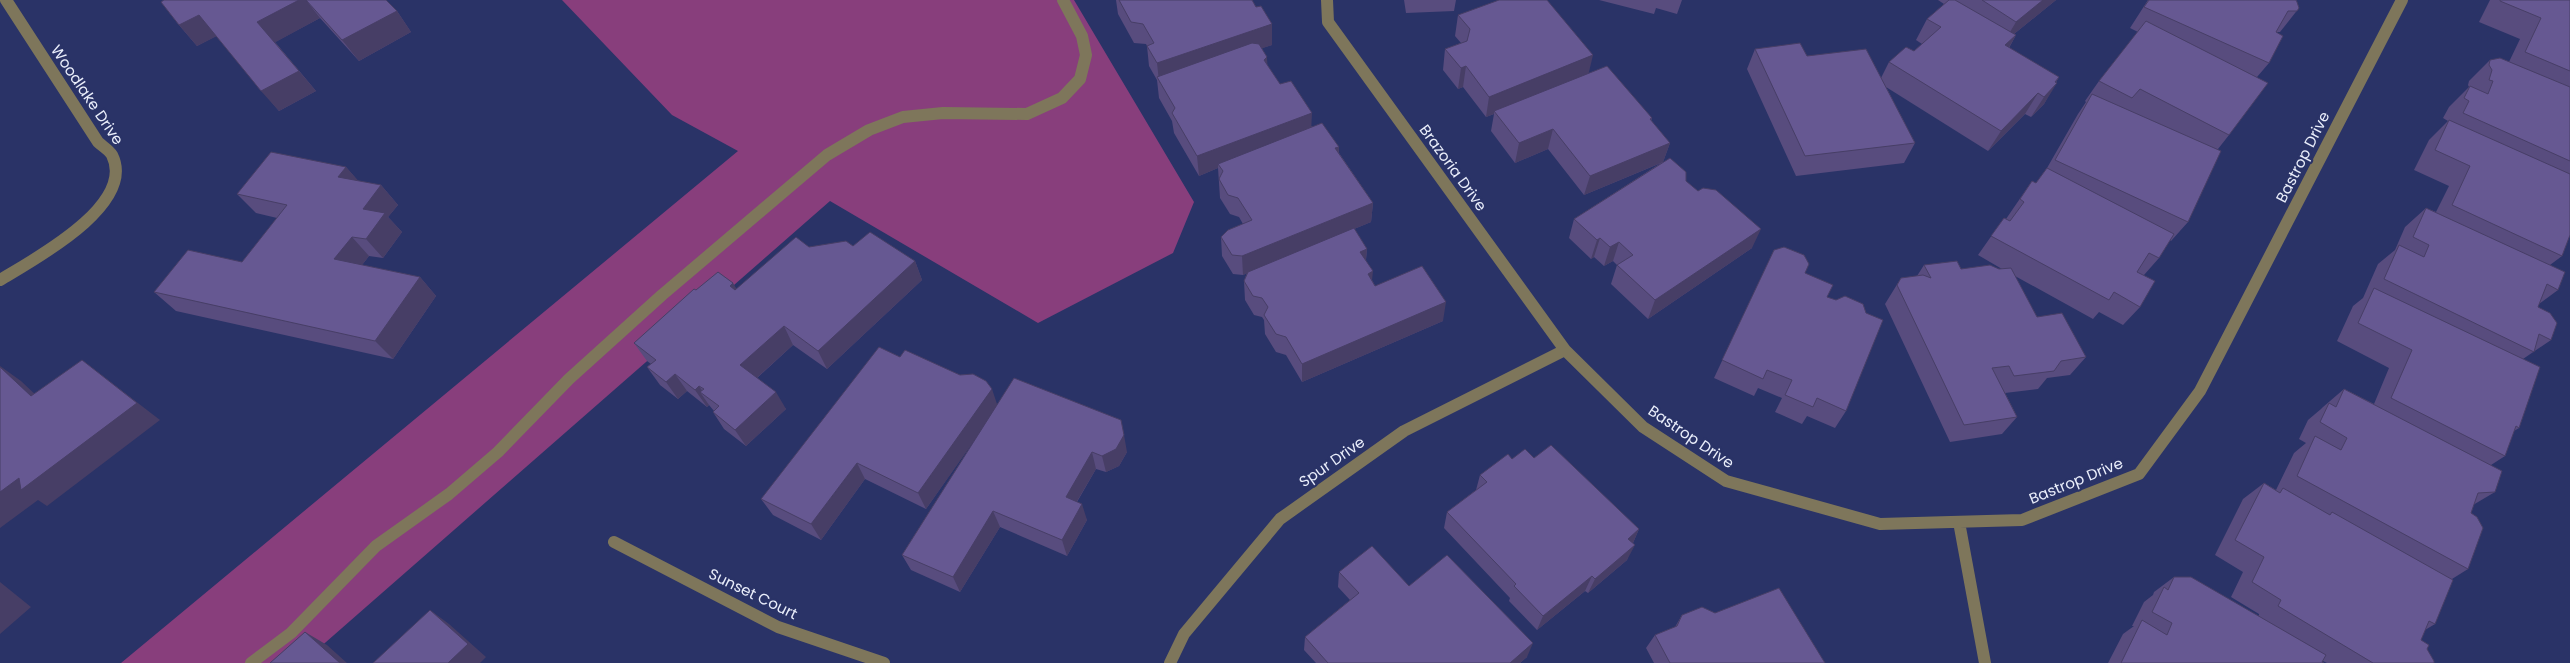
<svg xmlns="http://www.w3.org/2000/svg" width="2570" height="663" font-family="Poppins,sans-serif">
	<rect width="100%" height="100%" fill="#2a3367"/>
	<path fill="#883e7c" d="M562,0h512l120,202 -21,51 -135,70 -208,-122 -528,462h-181l617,-512 -66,-36z"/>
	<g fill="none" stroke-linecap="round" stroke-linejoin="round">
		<path stroke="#7e765b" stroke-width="12" d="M1327,0l1,22 237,328 78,77 83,54 154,43 142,-4 117,-46 61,-83 202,-391
			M0,280c33,-20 137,-75 112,-125 -3,-5 -10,-9 -14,-13l-92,-142
			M1959,522l26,141
			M614,542l164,85 106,36
			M251,663l40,-30 85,-87 73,-52 49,-42 71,-73 93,-84 165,-140 42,-25 34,-13 40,-4 84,1 35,-16 18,-19 6,-24 -4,-19 -19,-36
			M1170,663l14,-29 96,-115 124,-88 161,-81"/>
	</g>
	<path fill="#584c7e" d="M386,0l11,11 14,21 -52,29 -39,-43 -45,24 41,49 -37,20 -63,-75 -19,10 -18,-21 -18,-23z
		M1116,0h136l20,45 -10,3 5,17 13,19 32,43 27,20v6l34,50 -2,19 -17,7 13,20 -1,11 6,20 3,6 68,35 -141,61 -16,-27 -10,-3 -11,-18 -1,-14 -2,-3 -8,-2 -9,-15 -1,-19 3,-8 -4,2 -10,-1 -11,-18 -1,-19 22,-13 -4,-7 -9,-3 -10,-16 -2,-30 -19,8 -25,-43 -2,-12 -13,-23 -2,-18 -8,-14 -2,-20 -1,-2 -12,-1 -16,-29z
		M1404,0h52l-2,11 -48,2z
		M1599,0h83l-5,14 -21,-6 -2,6z
		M1938,0h118l-42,34 2,1 -7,13 50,29 -15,27 -13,13 -6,-3 -37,37 -102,-64 29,56 -11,20 -108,13 -49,-107 8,-20 52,7 74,22 8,-16 25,-11 8,-7 -6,-4 11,-21 17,-15z
		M2148,0h148l3,8 -19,24h-3l-8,31 -12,14 -28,58 -11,14 -30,73 -17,19 -1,-1 -11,18 -15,17 -4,32 -17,18 -24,-13 -6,7 -78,-43 22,41 49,40 -16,18 -23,3 -9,11 -33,4 12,24 -15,17 -52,8 -65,-138 16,-26 16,-2 7,-11 37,4h41l-24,-14 26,-37 2,1 26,-38 4,2 11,-15 31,-54 8,-12 -1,-1 14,-20 39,-49 -8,-4z
		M2490,0h80v235l-8,21 -12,9 8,25 -19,14 -1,3 13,33 -28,19 -4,69 -5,3 -9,25 -14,9 4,27 -22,13 -2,8 -3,56 -16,10 -17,45 -10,6 -4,10 6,9 7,14h-107l-4,-2 -1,1 2,1h-216l15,-29 11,-8h-2l12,-24 9,-7 1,-3 20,-15 85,39v-2l-28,-17 12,-25 -28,-17 28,-56 21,-16 12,7 18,-37 12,-10 -7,-4 9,-19 13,-11 2,-2 21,-18 30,15 15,-36 -52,-27 16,-35 10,-8 15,-34 17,-14 10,-23 21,-19 10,4 13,-26 -35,-16 15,-30 19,-19 -5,-3 6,-11 20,-20 -1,-2 1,-4 21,-21 19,2 11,-23 -41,-17z
		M1458,15l131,58 63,45 -1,3 19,22 -7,19 23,19 66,67 -104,71 -37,-35 6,-19 -4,-4 -9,5 -10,-9 -3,2 -22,-21 5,-19 87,-56 -77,32 -36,-46 -33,14 -24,-32 3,-17 -8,3 -23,-30 -5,2 -15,-19 2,-21 16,-6 -6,-7z
		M346,167l12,14 23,4 17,20 -10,12 14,15 -19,26 -14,-2 -7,9 58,12 16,19 -43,63 -217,-48 -22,-19 88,-30 35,-44 -21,-5 -19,-19z
		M853,246l62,15 7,19 -95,89 -34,-24 -36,33 29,31 -40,37 -22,-17 -11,-17 1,-1 -5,-6 -2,2 -20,-16 -9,8 -18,-14 -13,-18 4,-3 -4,-3 -13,-18 62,-53 37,-7 3,6 73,-42z
		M1774,250l31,23 22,24 19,114 -11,17 -28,-12 -5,8 -27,-12 7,-14 -24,-10 -4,8 -40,-18z
		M997,405l130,47 -8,14 -13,6 -10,-3 -19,33 10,18 -20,36 -67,-29 -40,65 -49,-22 -9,-15 77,-122 -53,76 -61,-30 -44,61 -48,-25 -12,-16z
		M1512,459l127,70 -6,14 -6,17 -39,33 -3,-2 -48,39 -28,-29 1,-3 -66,-70 3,-16 29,-22 4,-15z
		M1339,572l70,14 118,71 -7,6h-204l-12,-13 1,-13 45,-37 -12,-13z
		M1682,615l143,48h-171l-8,-15 9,-13 20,-8z"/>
	<path fill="#473e66" d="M299,0h7l14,18 -46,25 -17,-21z
		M2043,0h13l-52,42 12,-20z
		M397,11l14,21 -52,29 -17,-21z
		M199,15l18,21 -20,10 -18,-21z
		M1272,24v21l-112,38 -1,-2 -2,-18z
		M2016,35l-12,21 1,-11z
		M1593,55l-5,21 -94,35v3l-8,3 3,-20z
		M1267,57l1,20 -4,-17z
		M1466,66l-3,21 -5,2 3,-21z
		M299,71l17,20 -37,20 -18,-20z
		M2059,77l-8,13 6,-7 -13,21 -13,13 13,-20z
		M2038,93l-13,21 -37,37 13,-20z
		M1312,113l-1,20 -93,31v4l-19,8 -2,-20z
		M1553,129l-5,20 -33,14 4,-20z
		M1670,143l-7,19 -79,33 6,-19z
		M1339,147l-1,20 -3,-19z
		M346,167l17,19 -25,-9z
		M381,185l17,20 -10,12 14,15 -19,26 -17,-19 -3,-30z
		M1373,203l-2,19 -128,53 -1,-19z
		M1761,229l-9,19 -104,71 7,-19z
		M352,237l17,19 -17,22 -18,-19z
		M1600,238l-6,19 -3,2 6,-19z
		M1619,242l-6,19 -9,5 6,-19z
		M1367,249l-2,19 -5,-16z
		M915,261l7,19 -95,89 -9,-18z
		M1373,271l-2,19 -3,-16z
		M420,277l16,19 -43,63 -18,-18z
		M733,283l11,19 -14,-16z
		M1446,302l-3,19 -141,61v-18z
		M784,326l9,19 -42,38 -11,-18z
		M82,360l78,60 -113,86 -9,-6 -38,28v-36z
		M0,366l21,15 35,33 -25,-18 -31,-29z
		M675,374l12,17 -9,8 -12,-17z
		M699,386l7,10 -6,-4 9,13 -2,2 -12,-17z
		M992,389l6,18 -72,102 -8,-16z
		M776,392l10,17 -40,37 -11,-16z
		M1124,435l3,17 -8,14 -13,6 -4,-16z
		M1092,452l4,17 -26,44 -4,-16z
		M857,463l8,16 -44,61 -10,-16z
		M1082,504l5,16 -20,36 -5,-16z
		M993,511l7,16 -40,65 -7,-15z
		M1639,529l-7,16 -4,-6z
		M1635,545l-8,15 -39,33 7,-14z
		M1592,576l-7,15 -48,39 6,-14z
		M0,582l31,25 -31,27z
		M430,610l19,14 37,33 -6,6h-32z
		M305,632l22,13 20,18h-7z
		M1533,643l-6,14 -7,6h-10z"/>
	<path fill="#665892" stroke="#473e66" d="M164,0h135l-42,22 42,49 -38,20 -62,-76 -20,10 -18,-23z
		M306,0h80l11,11 -55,29z
		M1119,0h133l4,7 5,-1 11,18 -115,39 -10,-17 7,-3 -11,-19 -12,-2z
		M1499,0h48l46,55 -104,42 -23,-31 -5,2 -16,-19 22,-8 3,-12 -12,-14z
		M1949,0h6l61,35 -11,10 54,32 -4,5 2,1 -13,14 -6,-4 -37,38 -112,-69 17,-15 8,4 27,-24 -14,-8z
		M1982,0h61l-27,22z
		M2149,0h147l1,2 2,6 -2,3h-9l-12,21 7,4 -14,27 -125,-56z
		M2500,0h70v71l-45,-19 16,-34 -41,-17z
		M2146,21l122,62 -39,52 -89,-46 -8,9 -33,-17z
		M1252,43l7,1 8,13 -3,3 16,24 11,-3 21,32 -115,43 -25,-43 3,-5 -18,-31z
		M1800,43l7,13 59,-7 49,94 -110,13 -50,-107z
		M2500,58l70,29v74l-107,-48 6,-12 -5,-3 6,-12 18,8 5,-13 -4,-1 3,-10 -3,-5 1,-5z
		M1607,66l45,52 -2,1 20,24 -80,33 -37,-47 -34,14 -25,-32z
		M2092,94l129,57 -33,71 -133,-62z
		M2449,120l121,54v61l-8,21 -110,-51 18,-39 -35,-16z
		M1322,123l17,24 -4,1 38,55 -131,53 -10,-1 -11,-18 7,-7 24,-10 -14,-22 -10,-3 -9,-16 4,-8 -5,-7z
		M271,152l75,15 -8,10 43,8 -18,24 22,4 -19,26 -14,-2 -18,22 86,18 -45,64 -221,-49 34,-42 54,12 45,-57 -50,-11z
		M1670,158l16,14v9l12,10 5,-3 13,2 45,39 -106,71 -38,-35 16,-10 -14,-13 -9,5 -10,-9 -3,2 -23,-21z
		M2047,168l127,66 -15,24 -10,-5 -12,19 18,9 -15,26 -26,-15 -5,8 -118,-64 13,-18 6,3 14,-19 -4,-3 12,-18 4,2z
		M2426,208l139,64 -7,18 -11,-6 -9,23 12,6 7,10 -6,17 -12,-6 -5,18 -150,-73 15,-34 25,12 5,-12 -16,-8z
		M1354,228l13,21 -7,3 13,19 -5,3 7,12 47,-20 24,36 -144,62 -16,-27 -10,-3 -12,-19 4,-8 -6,-9 -9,-2 -9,-15 4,-9z
		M870,232l45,29 -97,90 -34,-25 -44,39 36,27 -41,38 -22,-18 6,-6 -19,-14 4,-3 -5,-3 -4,4 -20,-16 -9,8 -19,-15 9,-7 -22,-17 60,-54 2,1 22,-18 15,11 -3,3 5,4 61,-53 13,10 37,-6 7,5z
		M1784,247l20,8 5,9 -4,9 28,12 -6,12 9,3 9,-4 18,8 3,9 17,7 -37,91 -29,-13 -4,9 -28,-12 7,-15 -25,-10 -4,9 -41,-19 52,-110z
		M1957,261l4,8 29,-4 9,4 12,-1 26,49 25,-4 24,44 -25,4 -7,10 -40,5 -5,-10 -17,2 25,49 -53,8 -67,-140 4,-7 22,-3 8,3 -7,-13z
		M2374,288l166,79 -21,61 -3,-2 -11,30 -114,-58 21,-48 -54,-27z
		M879,347l21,10 5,-7 55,25 13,-1 13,7 6,8 -74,104 -61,-30 -46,61 -50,-25z
		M82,360l55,43 -116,87 -2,-12 -19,14v-125l31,29z
		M1014,378l107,42 3,15 -8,14 -14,7 -10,-4 -26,45 16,7 -20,36 -69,-29 -40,66 -51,-22z
		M2344,389l158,82 -7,21 -17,1 -7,20 6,4 6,11 -15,41 -171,-93 18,-40 26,14 6,-12 -27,-16 9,-19 7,4z
		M1551,445l88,84 -11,10 7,6 -40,34 -3,-3 -49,40 -29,-30 2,-2 -69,-72 40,-30 -7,-7 28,-21 4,5 13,-10 9,9z
		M2264,483l16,10 3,-5 47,27 2,-3 121,68 -18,44 -6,-3 -8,19 8,5 -2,4 7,12v2h-61l-95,-57 3,-6 -29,-18 12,-25 -29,-17z
		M1372,546l37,40 38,-31 86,88 -23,20h-182l-23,-26 54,-44 -20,-21z
		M2174,577h17l135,78 -4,7 2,1h-203l21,-43 25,15 5,-12 -20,-11 12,-25 4,3z
		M1779,588l46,75h-155l-15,-28 22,-9 5,-11 20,-8 13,6z
		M430,610l38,34 -20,19h-75z
		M305,632l35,31h-70z"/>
	<g text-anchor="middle" stroke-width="4.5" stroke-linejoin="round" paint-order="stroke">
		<g font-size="15" fill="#eaeefb" stroke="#2a3367">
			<text transform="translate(87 95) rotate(56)" y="5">Woodlake Drive</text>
			<text transform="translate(2303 157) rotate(-63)" y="5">Bastrop Drive</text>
			<text transform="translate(1453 168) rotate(54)" y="5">Brazoria Drive</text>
			<text transform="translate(1691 437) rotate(34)" y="5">Bastrop Drive</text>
			<text transform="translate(1332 462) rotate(-35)" y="5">Spur Drive</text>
			<text transform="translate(2076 481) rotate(-22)" y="5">Bastrop Drive</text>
			<text transform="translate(753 594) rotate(26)" y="5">Sunset Court</text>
		</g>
	</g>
</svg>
